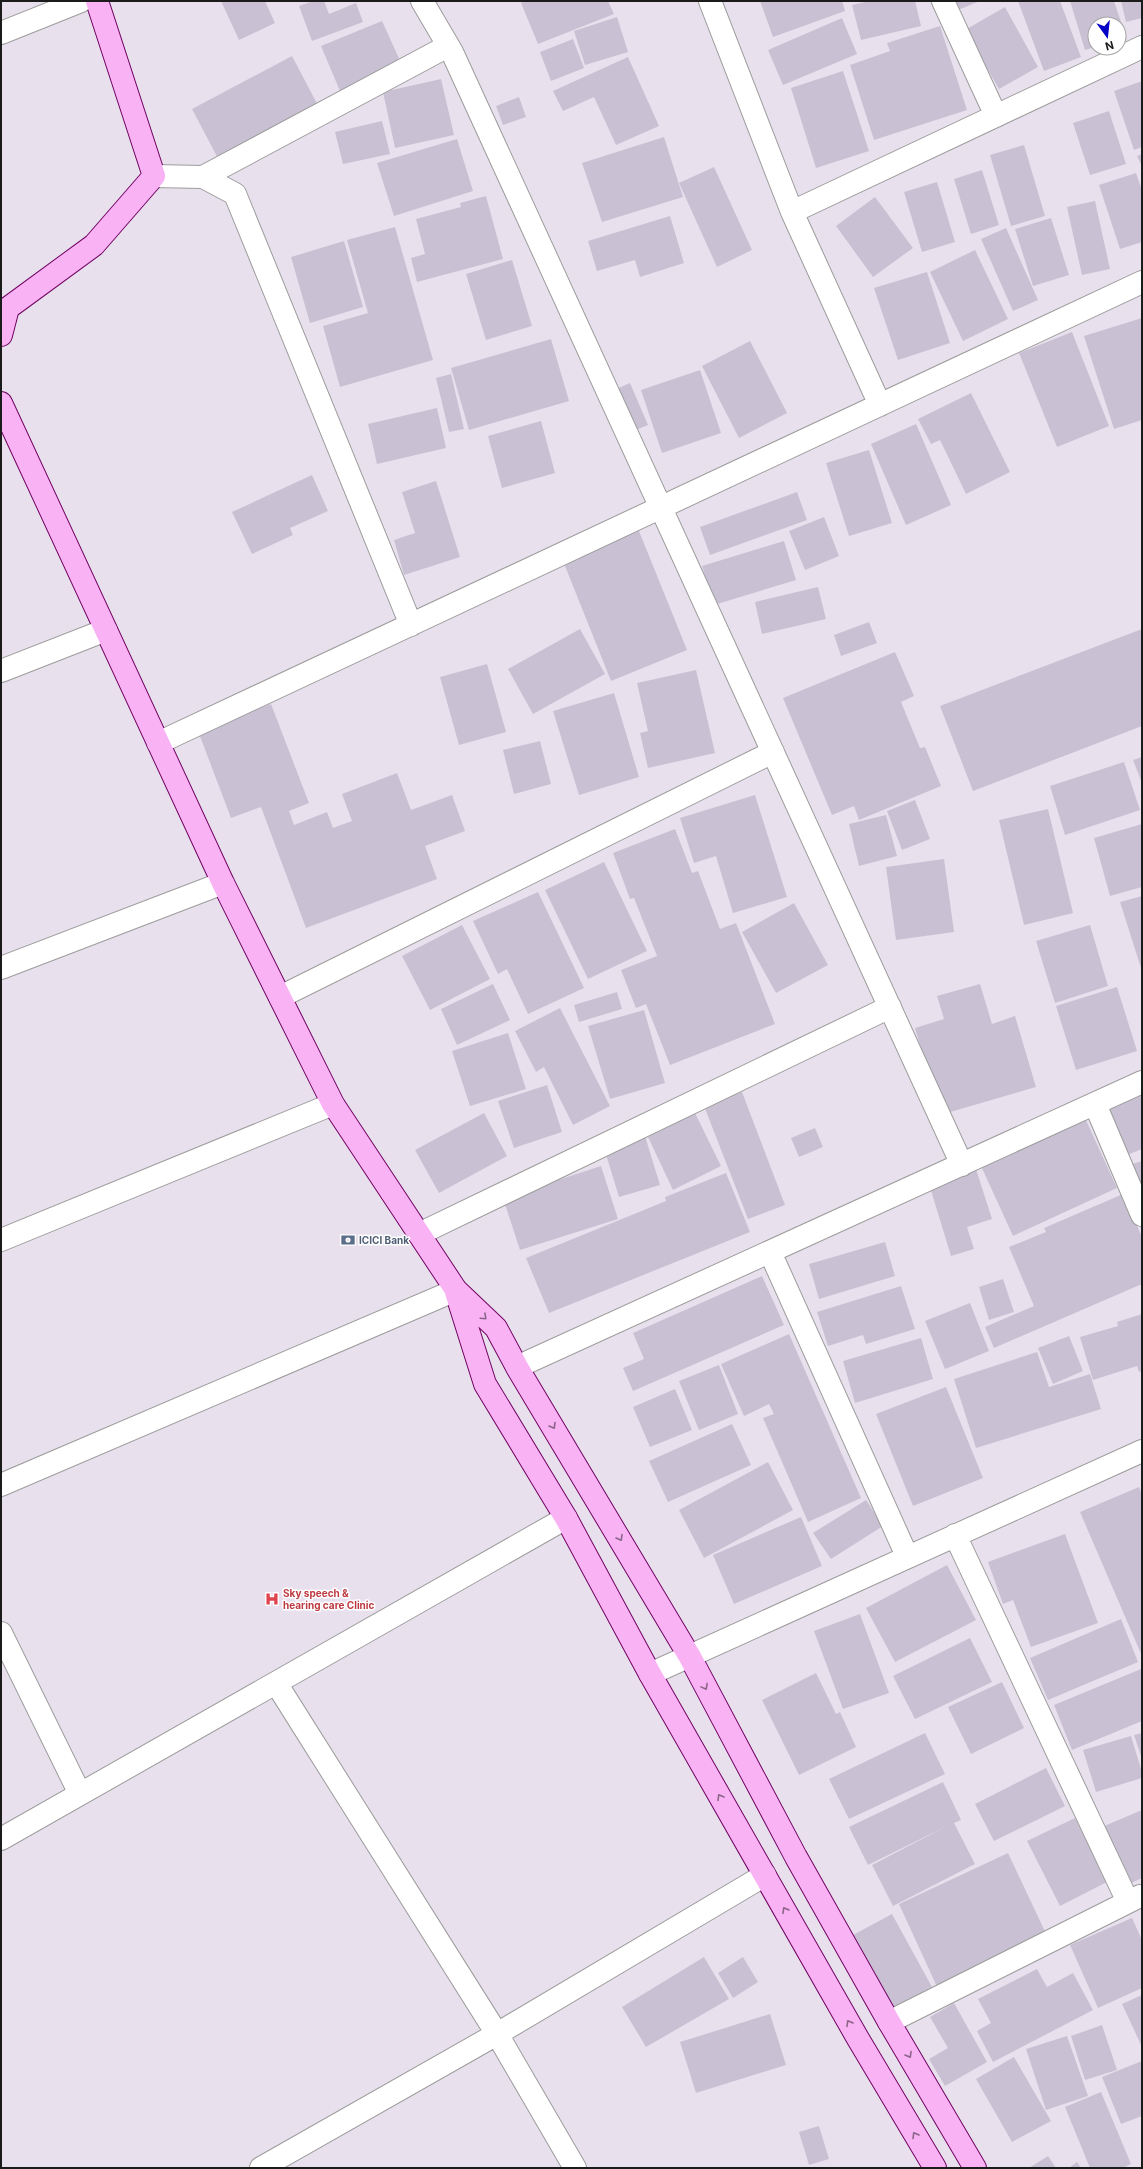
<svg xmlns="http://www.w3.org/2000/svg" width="1143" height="2169" font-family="Inter,sans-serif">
	<rect width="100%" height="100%" fill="#e9e0ed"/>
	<path fill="#c9c1d3" d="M221,1h44l10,22 -36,17z
		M313,1h11l5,13 27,-11 7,19 -51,19 -13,-35z
		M525,1h83l6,13 -76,30 -17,-41z
		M760,1h82l3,10 -72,26z
		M869,1h46l6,25 -60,14 -9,-35z
		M954,1h26l-22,9z
		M1018,1h42l21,56 -37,14z
		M1070,1h44l12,36 -7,2v-15h-24v23l-10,3z
		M1121,1h21v17l-16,4z
		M1005,7l33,60 -39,22 -34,-59z
		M617,17l11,35 -43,13 -11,-34z
		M842,18l15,36 -74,31 -15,-35z
		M382,21l20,44 -62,26 -19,-45z
		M940,26l27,84 -93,30 -24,-75 40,-14 -3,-8z
		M573,39l11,29 -33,13 -11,-29z
		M292,56l30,57 -100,53 -30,-57z
		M628,57l31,69 -43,19 -22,-48 -31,14 -10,-20z
		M843,71l26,80 -53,17 -25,-80z
		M441,79l13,56 -59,13 -12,-56z
		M1142,81v66l-8,3 -20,-59z
		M519,97l7,20 -23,8 -7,-19z
		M1109,111l17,53 -36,11 -17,-52z
		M382,121l8,33 -47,10 -8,-32z
		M664,137l19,60 -81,25 -20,-59z
		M457,139l16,52 -79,25 -17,-53z
		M1024,145l21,71 -34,10 -21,-71z
		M1142,154v12l-5,-10z
		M714,167l38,83 -35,17 -38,-84z
		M982,170l17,55 -28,9 -17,-55z
		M1136,173l6,17v52l-22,7 -21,-64z
		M937,182l18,60 -33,10 -18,-60z
		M486,196l17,63 -86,23 -6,-24 14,-4 -9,-35 45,-12 -1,-4z
		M875,197l38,51 -40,29 -37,-51z
		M1095,201l15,68 -28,6 -15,-68z
		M670,216l14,47 -44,14 -5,-17 -38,11 -9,-30z
		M1051,218l18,57 -36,11 -18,-57z
		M395,227l38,133 -93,27 -17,-61 45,-13 -21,-73z
		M1006,228l32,72 -25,11 -32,-72z
		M344,241l19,66 -53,16 -19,-66z
		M975,250l33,69 -45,22 -33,-69z
		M512,260l20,66 -46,14 -20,-66z
		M927,272l23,71 -52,17 -24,-72z
		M1142,318v102l-28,9 -30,-93z
		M1072,332l37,94 -52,21 -38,-94z
		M551,339l18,62 -100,29 -18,-62z
		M750,341l37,72 -48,25 -37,-72z
		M700,370l21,63 -59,20 -21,-63z
		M451,374l13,55 -15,3 -13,-54z
		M630,383l18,42 -17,7 -19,-41z
		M971,393l39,79 -44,22 -26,-54 -9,4 -13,-25z
		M437,408l9,40 -69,16 -9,-40z
		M541,421l14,52 -53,15 -14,-52z
		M916,424l35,81 -45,20 -35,-81z
		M869,450l23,73 -43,13 -23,-73z
		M312,475l16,36 -38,17 3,7 -41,19 -20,-42z
		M436,481l24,76 -56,18 -10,-35 21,-7 -13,-41z
		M797,492l10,28 -97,35 -10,-28z
		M824,517l15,39 -34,14 -16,-39z
		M639,531l48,119 -76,31 -48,-120z
		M784,541l12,39 -82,25 -12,-39z
		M818,587l8,32 -64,15 -7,-32z
		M869,622l8,21 -36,13 -7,-21z
		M580,629l25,45 -72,40 -25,-45z
		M1142,629v97l-169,65 -33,-85z
		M895,652l19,44 -13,6 19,46 5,-1 16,39 -82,34 -5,-14 -22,9 -49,-117z
		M487,664l19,68 -47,13 -19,-68z
		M696,670l19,83 -67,15 -8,-35 8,-2 -11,-48z
		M614,693l25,84 -60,18 -26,-84z
		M271,704l38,99 -20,8 5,14 33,-13 6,16 19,-7 -10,-27 55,-21 14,37 41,-15 13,36 -40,15 12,33 -131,49 -45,-121 -30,11 -33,-87z
		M540,741l11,43 -37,10 -11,-44z
		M1142,757v26l-9,-23z
		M1124,762l16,48 -75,25 -15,-49z
		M755,795l32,102 -54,16 -17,-57 -22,7 -14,-45z
		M915,800l15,39 -28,11 -15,-39z
		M1048,809l25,104 -49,12 -25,-105z
		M886,815l11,41 -38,10 -10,-42z
		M1142,824v63l-32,9 -16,-58z
		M675,829l17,44 6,-2 22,58 16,-6 39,101 -105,41 -24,-61 -10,4 -15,-38 36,-14 -23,-58 -4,1 -17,-46z
		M944,859l10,73 -58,8 -10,-73z
		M604,862l43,89 -59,28 -43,-89z
		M538,892l46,96 -56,26 -21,-45 -9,5 -25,-53z
		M1142,896v71l-1,1 -21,-66z
		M794,903l34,62 -52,28 -34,-61z
		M462,925l28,54 -60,31 -28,-54z
		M1090,925l18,61 -53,17 -19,-62z
		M493,984l17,36 -53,25 -16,-36z
		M980,984l12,40 23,-8 21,71 -96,28 -25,-87 29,-9 -7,-23z
		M1117,987l20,64 -61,19 -20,-64z
		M617,992l5,17 -43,13 -5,-17z
		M560,1008l50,98 -37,19 -29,-58 -8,5 -21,-41z
		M644,1010l21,73 -55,16 -22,-73z
		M508,1033l18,56 -56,17 -18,-55z
		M547,1085l15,47 -48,16 -16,-47z
		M1142,1091v58l-15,6 -20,-51z
		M742,1092l43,113 -37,14 -44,-113z
		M484,1113l23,43 -68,37 -24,-43z
		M695,1113l26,53 -48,24 -25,-53z
		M1085,1118l32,70 -104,48 -32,-70z
		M815,1128l8,19 -24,10 -8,-19z
		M645,1136l15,49 -41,12 -15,-49z
		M1142,1161v34l-10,-31z
		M601,1166l17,53 -98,31 -17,-52z
		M976,1169l16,50 -25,8 7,22 -23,7 -22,-72z
		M726,1173l24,59 -201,81 -23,-55 140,-57 -1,-4z
		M1123,1194l19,43v47l-148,64 -9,-21 49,-21 -25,-59 37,-15 -2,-4z
		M885,1242l10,34 -76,23 -10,-35z
		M762,1276l22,49 -151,66 -10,-23 21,-9 -11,-26z
		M1003,1279l11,33 -25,8 -10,-33z
		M901,1286l14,43 -49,15 -3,-9 -35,11 -11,-34z
		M970,1303l19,48 -44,18 -20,-48z
		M1142,1314v57l-3,1 -2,-6 -44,14 -13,-43 38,-11 -1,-4z
		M789,1334l72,164 -53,24 -45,-104 11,-4 -5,-10 -25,12 -23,-52z
		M1069,1336l14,35 -30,13 -15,-36z
		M921,1338l12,41 -78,24 -12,-42z
		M1037,1352l12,35 41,-13 11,35 -125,39 -22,-69z
		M719,1365l19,49 -39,16 -20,-49z
		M946,1387l37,91 -70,28 -37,-92z
		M675,1389l17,41 -42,17 -17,-40z
		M732,1424l19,41 -83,37 -19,-41z
		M768,1462l25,48 -89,48 -25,-48z
		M1139,1487l3,7v162l-62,-144z
		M866,1500l17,26 -52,33 -18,-26z
		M801,1517l21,49 -88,38 -21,-49z
		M1065,1534l33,89 -67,24 -18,-47 -10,4 -15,-42z
		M947,1565l29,55 -81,42 -29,-54z
		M860,1614l29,79 -46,16 -29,-78z
		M1121,1619l17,43 -90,38 -18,-42z
		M970,1638l22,44 -77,37 -22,-43z
		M1141,1669l1,52 -70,29 -18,-45z
		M816,1673l20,41 4,-2 16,35 -57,28 -37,-75z
		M1002,1682l22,46 -53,26 -23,-47z
		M925,1733l20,41 -96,45 -20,-40z
		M1142,1733v26l-8,-24z
		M1131,1736l11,36v6l-46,14 -13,-42z
		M1046,1768l19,38 -71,35 -19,-37z
		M943,1782l18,38 -7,3 21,41 -82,42 -21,-41 75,-39 -79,39 -19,-38z
		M1142,1810v68l-15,7 -25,-58z
		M1075,1818l32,64 -47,24 -33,-65z
		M1008,1853l41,87 -110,51 -40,-87z
		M892,1914l40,73 -39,21 -40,-73z
		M1132,1918l10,22v48l-44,20 -28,-63z
		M704,1957l25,42 -83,48 -24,-40z
		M743,1957l15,25 -25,16 -15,-25z
		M1037,1969l10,18 26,-14 20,37 -100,52 -16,-31 14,-8 -13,-24z
		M1142,1995v52l-20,-43z
		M954,2003l33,59 -42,24 -16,-27 19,-11 -18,-31z
		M770,2014l16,51 -90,28 -16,-51z
		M1102,2025l15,45 -32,10 -14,-44z
		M1067,2036l21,60 -42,14 -20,-61z
		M1014,2057l37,64 -39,21 -36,-63z
		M1142,2061v55l-21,8 -19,-47z
		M1101,2092l30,72 -8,4h-33l-25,-61z
		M819,2126l10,33 -20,6 -10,-33z
		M1048,2156l8,12h-27z
		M1077,2162l4,6h-12z"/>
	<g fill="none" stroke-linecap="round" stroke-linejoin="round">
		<defs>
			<path id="street" d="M422,1l30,51 510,1113
				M710,1l82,211 350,-165
				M943,1l53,115
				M1,33l80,-32
				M154,176l49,1 32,17 176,431
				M203,177l245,-131
				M792,212l88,193
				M1,671l105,-41
				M158,743l984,-461
				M1,968l222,-85
				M280,997l493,-245
				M1095,1104l47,111
				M419,1234l471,-227
				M1,1240l332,-136
				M770,1252l137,304
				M517,1367l625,-285
				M1,1485l455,-195
				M955,1535l173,367
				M1,1633l79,161
				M650,1674l492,-223
				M276,1683l221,351 78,134
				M1,1839l565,-321
				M889,2022l251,-126
				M261,2168l236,-134 268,-159"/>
			<path id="secondary" d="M1,335l7,-27 86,-63 60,-69 -57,-175
				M1,403l222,480 110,221 123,186 40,38 22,41 172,288 106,200 93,165 86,146
				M456,1292l29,92 81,134 84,156 207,363 78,131"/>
		</defs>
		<use href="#street" stroke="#9c9c9c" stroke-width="24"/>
		<use href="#secondary" stroke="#700462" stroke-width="24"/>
		<use href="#street" stroke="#fff" stroke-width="22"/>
		<use href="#secondary" stroke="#f9b2f4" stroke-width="22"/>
	</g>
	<defs><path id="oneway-chevron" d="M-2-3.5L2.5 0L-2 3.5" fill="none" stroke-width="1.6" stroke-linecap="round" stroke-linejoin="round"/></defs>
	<g stroke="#8a6688">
		<use href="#oneway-chevron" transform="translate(484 1317) rotate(43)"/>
		<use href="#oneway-chevron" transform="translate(553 1426) rotate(59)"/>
		<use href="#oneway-chevron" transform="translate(620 1538) rotate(60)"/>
		<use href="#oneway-chevron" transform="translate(705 1687) rotate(62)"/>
		<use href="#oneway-chevron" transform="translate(720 1797) rotate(-120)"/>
		<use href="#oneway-chevron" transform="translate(785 1910) rotate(-120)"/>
		<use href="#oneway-chevron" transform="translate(849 2023) rotate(-120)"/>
		<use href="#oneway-chevron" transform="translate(909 2055) rotate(60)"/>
		<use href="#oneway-chevron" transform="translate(915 2135) rotate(-121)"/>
	</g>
	<defs>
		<symbol id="bank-bare" viewBox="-9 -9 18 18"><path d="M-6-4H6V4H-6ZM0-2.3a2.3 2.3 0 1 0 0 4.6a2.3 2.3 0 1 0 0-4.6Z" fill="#5c6f8a" stroke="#fff" stroke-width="2.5" paint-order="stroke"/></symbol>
		<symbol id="hospital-bare" viewBox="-9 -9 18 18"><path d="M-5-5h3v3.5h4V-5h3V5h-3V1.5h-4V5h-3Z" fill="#e0444e" stroke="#fff" stroke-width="2.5" paint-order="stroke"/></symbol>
	</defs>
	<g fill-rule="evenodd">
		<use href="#bank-bare" x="338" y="1230" width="20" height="20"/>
		<use href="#hospital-bare" x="262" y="1589" width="20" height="20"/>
	</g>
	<g text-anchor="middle" stroke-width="3" stroke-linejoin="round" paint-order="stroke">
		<g font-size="10" font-weight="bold" fill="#4e5e75" stroke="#fff" text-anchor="start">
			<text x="359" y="1244">ICICI Bank</text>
		</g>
		<g font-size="10" font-weight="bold" fill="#be3a42" stroke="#fff" text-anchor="start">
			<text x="283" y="1597">Sky speech &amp;<tspan x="283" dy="12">hearing care Clinic</tspan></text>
		</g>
	</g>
	<rect width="1143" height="2169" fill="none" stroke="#1b1b1b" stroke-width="4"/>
	<g transform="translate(1107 36) rotate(165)"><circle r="19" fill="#ffffff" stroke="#a4a4a4"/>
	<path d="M0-3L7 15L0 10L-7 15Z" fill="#0400c6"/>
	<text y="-6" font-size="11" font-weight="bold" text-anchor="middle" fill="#1b1b1b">N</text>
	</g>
</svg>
